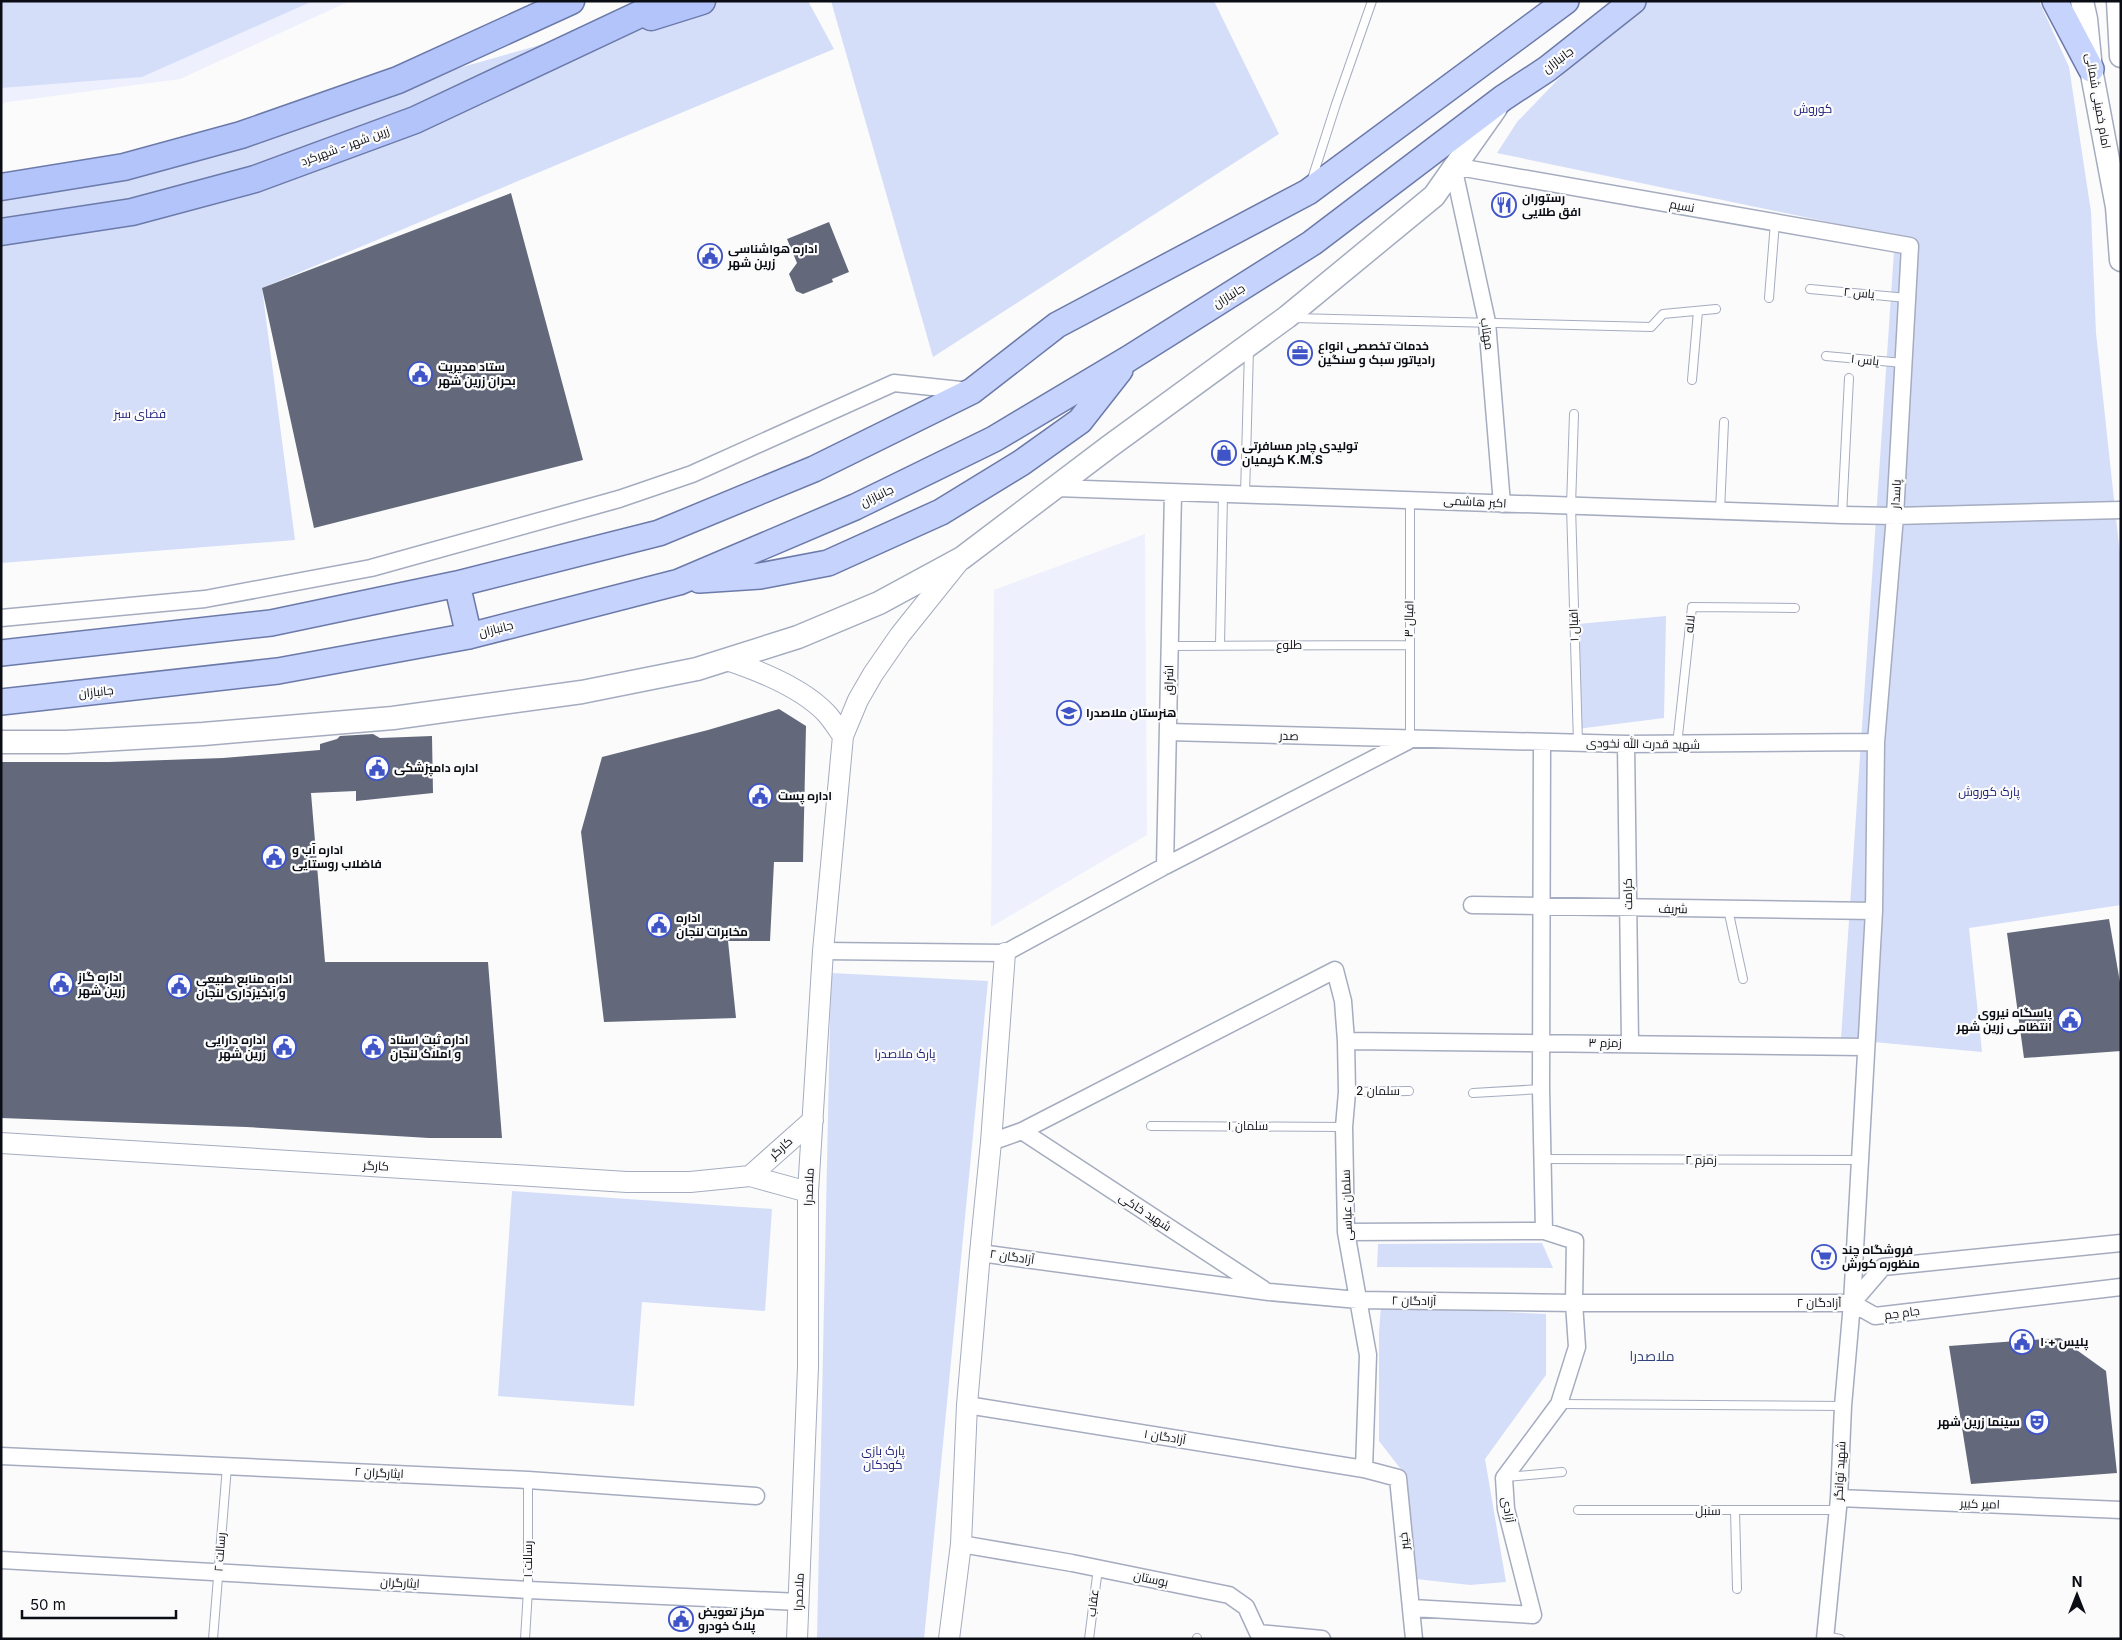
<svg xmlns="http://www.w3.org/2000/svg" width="2122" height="1640" font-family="Inter,Cairo,sans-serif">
	<rect width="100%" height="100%" fill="#fbfbfb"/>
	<path fill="#eef1fd" d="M1,1h349l-170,78 -179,24z
		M1145,534l2,301 -156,92 3,-337z"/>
	<path fill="#d5def9" d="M1,1h312l-171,76 -141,11z
		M695,1h113l26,48 -572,239 33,252 -294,23v-365z
		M831,1h383l65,133 -346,223z
		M1645,1h394l30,66 22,145 5,121 25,231v341l-152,23 13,124 -141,-13 54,-803 -398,-83 20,-31 76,-79z
		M1666,616l-2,102 -87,11 1,-105z
		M831,973l157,8 -64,658h-107z
		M512,1191l260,18 -7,102 -123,-9 -8,104 -136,-10z
		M1542,1243l11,25 -176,-1 1,-23z
		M1381,1306l165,8v61l-61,84 21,123 -36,3 -54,-6 -9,-102 -28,-36v-109z"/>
	<path fill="#63697b" d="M511,193l72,267 -269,68 -52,-240z
		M829,222l20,50 -17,7 1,3 -30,12 -7,-3 -7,-17 8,-11 -10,-24z
		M779,709l27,17 -3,136h-29l-4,79h-42l8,77 -132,4 -23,-190 21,-75 106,-27z
		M373,734l7,4 52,-2 1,57 -77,8v-10l-45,2 14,169h163l14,176h-73l-183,-11 -245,-9v-356h108l114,-4 97,-8v-6l17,-5 3,-3z
		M2109,919l12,69v63l-97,7 -17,-125z
		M2060,1338l46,33 11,102 -146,11 -22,-138z"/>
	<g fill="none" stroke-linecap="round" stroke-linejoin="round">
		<defs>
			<path id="service" d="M1312,179l24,-75 36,-103
				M1810,289l97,9
				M1769,298l6,-76
				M1294,318l357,9 12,-13 53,-5
				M1826,356l77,7
				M1692,380l6,-69
				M1574,414l-3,92 7,237
				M1245,495l4,-146
				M1410,499v241
				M1720,511l4,-89
				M1842,515l7,-137
				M1220,645l3,-151
				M1169,646l240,-1
				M1677,745l15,-138 103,1
				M1728,909l15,70
				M1347,1092l62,-1
				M1473,1093l68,-4
				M1151,1126l193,1
				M1542,1159l317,1
				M1559,1404l284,2
				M1507,1477l55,-5
				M1578,1510h260
				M1735,1510l2,79
				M1825,1636l15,3
				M213,1639l14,-173
				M525,1639l3,-49v-110
				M1089,1639l9,-71
				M1197,1639v-1"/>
			<path id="minor" d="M1056,488l786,27 53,1 226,-6
				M1502,504l-15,-182 -34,-156 457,80 -15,270 -19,226 -2,169 -22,392 -9,103 -4,92 -14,141
				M1,618l204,-19 166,-31 248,-69 73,-25 202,-91 76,8
				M1168,732l458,12 250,-2
				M1542,743l-1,346 3,142
				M1626,744l4,299
				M1165,866l8,-373
				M1472,905l402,6
				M823,951l182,2 160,-87 243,-125
				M1346,1041l519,6
				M1022,1131l241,158
				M991,1142l31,-11 313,-161 8,31 3,40 1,51 -3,35 2,105 22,123 -4,114
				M1346,1232l198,-1 31,10 -1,62 3,44 -18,57 -55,74 2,31 27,106 -121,-7
				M980,1253l289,39 89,8 216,3h278l23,13 246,-29
				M1852,1303l31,-36 238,-24
				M967,1405l397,64 34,9 16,161
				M1,1456l527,24 228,16
				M1839,1498l282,12
				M961,1544l111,19 157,32 17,12 12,26 64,6
				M1,1560l527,30 271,12"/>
			<path id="tertiary" d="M727,660c33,11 76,28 100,54 6,7 11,15 16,22
				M1,1143l626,39h63l60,-6 58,16
				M750,1176l63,-56
				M797,1639l11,-272v-175l15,-241 20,-215 15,-36 15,-26 27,-39 61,-76
				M949,1639l12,-95 6,-139 13,-152 11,-111 14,-189"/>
			<path id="secondary" d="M2082,1l4,18 5,50 26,138 4,53
				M2118,1l3,55
				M1,742h65l137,-8 190,-16 189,-26 115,-23 101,-32 81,-34 83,-45 148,-112 177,-129 147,-121 62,-88"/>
			<path id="primary" d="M2055,1l36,68
				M699,580l61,-4 68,-13 113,-51 80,-49 59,-42 40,-51
				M457,584l12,52
				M1,653l270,-30 186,-39 202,-51 155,-64 158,-78 85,-66 251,-133 258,-191
				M1,702l277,-31 191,-35 210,-54 176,-75 139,-68 134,-80 184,-116 191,-145 44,-29 86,-68"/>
			<path id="trunk" d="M651,17l51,-16
				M1,187l123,-20 117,-32 157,-55 173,-79
				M1,232l131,-20 123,-33 160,-59 253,-119"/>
		</defs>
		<use href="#service" stroke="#a5acbf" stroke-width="10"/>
		<use href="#minor" stroke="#a5acbf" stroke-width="19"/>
		<use href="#tertiary" stroke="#a5acbf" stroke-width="22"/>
		<use href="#secondary" stroke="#a5acbf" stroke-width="25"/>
		<use href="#primary" stroke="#6c7aaa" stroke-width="28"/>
		<use href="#trunk" stroke="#6c7aaa" stroke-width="29"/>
		<use href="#service" stroke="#fff" stroke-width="8"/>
		<use href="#minor" stroke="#fff" stroke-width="16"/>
		<use href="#tertiary" stroke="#fff" stroke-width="20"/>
		<use href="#secondary" stroke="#fff" stroke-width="22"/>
		<use href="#primary" stroke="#c6d3fc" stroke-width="25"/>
		<use href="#trunk" stroke="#b3c4fb" stroke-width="26"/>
	</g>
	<defs>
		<symbol id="restaurant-ring" viewBox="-11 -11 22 22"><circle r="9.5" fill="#fbfbfb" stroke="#3f54c7" stroke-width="1.5"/><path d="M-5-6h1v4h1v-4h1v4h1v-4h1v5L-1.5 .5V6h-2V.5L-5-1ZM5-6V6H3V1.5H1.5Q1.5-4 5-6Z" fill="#3f54c7"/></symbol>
		<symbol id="civic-ring" viewBox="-11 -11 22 22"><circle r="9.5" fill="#fbfbfb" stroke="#3f54c7" stroke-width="1.5"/><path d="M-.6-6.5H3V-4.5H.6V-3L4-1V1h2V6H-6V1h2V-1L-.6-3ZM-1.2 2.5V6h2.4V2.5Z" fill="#3f54c7"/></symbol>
		<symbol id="office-ring" viewBox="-11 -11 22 22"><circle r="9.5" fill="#fbfbfb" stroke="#3f54c7" stroke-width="1.5"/><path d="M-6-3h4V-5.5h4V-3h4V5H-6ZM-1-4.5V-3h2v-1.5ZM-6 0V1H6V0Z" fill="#3f54c7"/></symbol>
		<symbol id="shop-ring" viewBox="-11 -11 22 22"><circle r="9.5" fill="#fbfbfb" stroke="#3f54c7" stroke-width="1.5"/><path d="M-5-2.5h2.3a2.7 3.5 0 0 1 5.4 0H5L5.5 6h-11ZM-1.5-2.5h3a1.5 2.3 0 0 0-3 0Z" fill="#3f54c7"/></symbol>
		<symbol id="school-ring" viewBox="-11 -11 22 22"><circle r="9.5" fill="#fbfbfb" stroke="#3f54c7" stroke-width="1.5"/><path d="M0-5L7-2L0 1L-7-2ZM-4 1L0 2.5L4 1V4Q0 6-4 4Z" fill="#3f54c7"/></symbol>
		<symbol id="supermarket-ring" viewBox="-11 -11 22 22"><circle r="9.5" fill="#fbfbfb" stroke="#3f54c7" stroke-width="1.5"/><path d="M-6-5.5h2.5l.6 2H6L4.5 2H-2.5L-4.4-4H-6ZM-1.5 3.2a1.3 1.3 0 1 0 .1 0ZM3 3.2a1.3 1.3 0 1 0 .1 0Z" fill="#3f54c7"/></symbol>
		<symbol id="theatre-ring" viewBox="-11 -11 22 22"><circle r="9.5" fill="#fbfbfb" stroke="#3f54c7" stroke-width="1.5"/><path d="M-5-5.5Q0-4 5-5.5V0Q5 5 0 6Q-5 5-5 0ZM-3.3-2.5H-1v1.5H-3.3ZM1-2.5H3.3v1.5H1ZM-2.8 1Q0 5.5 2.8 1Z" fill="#3f54c7"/></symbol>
	</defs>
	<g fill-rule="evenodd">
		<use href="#restaurant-ring" x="1490" y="191" width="28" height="28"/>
		<use href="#civic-ring" x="696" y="242" width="28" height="28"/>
		<use href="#office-ring" x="1286" y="339" width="28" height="28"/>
		<use href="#civic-ring" x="406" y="360" width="28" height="28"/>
		<use href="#shop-ring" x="1210" y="439" width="28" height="28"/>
		<use href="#school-ring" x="1055" y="699" width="28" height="28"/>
		<use href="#civic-ring" x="363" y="754" width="28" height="28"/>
		<use href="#civic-ring" x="746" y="782" width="28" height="28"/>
		<use href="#civic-ring" x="260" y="843" width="28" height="28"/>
		<use href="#civic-ring" x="645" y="911" width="28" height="28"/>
		<use href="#civic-ring" x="47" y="970" width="28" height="28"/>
		<use href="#civic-ring" x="165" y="972" width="28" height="28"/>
		<use href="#civic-ring" x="2056" y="1006" width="28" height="28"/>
		<use href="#civic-ring" x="270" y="1033" width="28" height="28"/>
		<use href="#civic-ring" x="359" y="1033" width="28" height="28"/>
		<use href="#supermarket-ring" x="1810" y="1243" width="28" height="28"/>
		<use href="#civic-ring" x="2008" y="1328" width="28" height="28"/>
		<use href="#theatre-ring" x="2023" y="1408" width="28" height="28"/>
		<use href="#civic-ring" x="667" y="1605" width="28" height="28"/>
	</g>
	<g text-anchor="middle" stroke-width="4.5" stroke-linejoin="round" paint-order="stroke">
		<g font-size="12" fill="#0b0d14" stroke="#fbfbfb">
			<text transform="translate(1558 60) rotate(-37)" y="4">جانبازان</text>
			<text transform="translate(2098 101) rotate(80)" y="4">امام خمینی شمالی</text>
			<text transform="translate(345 146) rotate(-20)" y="4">زرین شهر - شهرکرد</text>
			<text transform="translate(1682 206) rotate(10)" y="4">نسیم</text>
			<text transform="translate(1859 293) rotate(5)" y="4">یاس ۲</text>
			<text transform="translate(1229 296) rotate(-32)" y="4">جانبازان</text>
			<text transform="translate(1487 334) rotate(82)" y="4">مهتاب</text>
			<text transform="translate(1865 360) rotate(6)" y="4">یاس ۱</text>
			<text transform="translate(1896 494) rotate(-87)" y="4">پاسدار</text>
			<text transform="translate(877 496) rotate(-26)" y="4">جانبازان</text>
			<text transform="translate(1475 502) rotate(3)" y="4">اکبر هاشمی</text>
			<text transform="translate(1409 619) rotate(-89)" y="4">اقبال ۳</text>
			<text transform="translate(1690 624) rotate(-84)" y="4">لاله</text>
			<text transform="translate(1574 625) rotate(-92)" y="4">اقبال ۱</text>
			<text transform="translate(496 629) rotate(-14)" y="4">جانبازان</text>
			<text x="1289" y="649">طلوع</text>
			<text transform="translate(1169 680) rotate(-89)" y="4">اشراق</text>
			<text transform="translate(96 692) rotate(-6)" y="4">جانبازان</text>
			<text transform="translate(1289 736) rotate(2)" y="4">صدر</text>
			<text transform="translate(1643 744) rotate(1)" y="4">شهید قدرت الله نخودی</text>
			<text transform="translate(1628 894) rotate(-91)" y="4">کرامت</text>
			<text transform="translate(1673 909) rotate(1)" y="4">شریف</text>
			<text transform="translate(1605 1043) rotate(1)" y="4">زمزم ۳</text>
			<text x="1378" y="1095">سلمان 2</text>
			<text x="1248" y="1130">سلمان ۱</text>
			<text transform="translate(781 1148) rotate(-42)" y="4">کارگر</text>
			<text x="1701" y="1164">زمزم ۲</text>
			<text transform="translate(376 1166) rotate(3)" y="4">کارگر</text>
			<text transform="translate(809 1187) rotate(-88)" y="4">ملاصدرا</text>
			<text transform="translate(1347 1205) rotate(-92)" y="4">سلمان عباسی</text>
			<text transform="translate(1145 1212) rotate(33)" y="4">شهید خاکی</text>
			<text transform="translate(1012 1257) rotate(8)" y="4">آزادگان ۲</text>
			<text transform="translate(1414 1301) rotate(1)" y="4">آزادگان ۲</text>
			<text x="1819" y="1307">آزادگان ۲</text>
			<text transform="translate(1902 1313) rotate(-7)" y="4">جام جم</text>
			<text transform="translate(1165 1437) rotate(9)" y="4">آزادگان ۱</text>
			<text transform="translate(1840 1471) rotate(-87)" y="4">شهید توانگر</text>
			<text transform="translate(379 1473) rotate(3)" y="4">ایثارگران ۲</text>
			<text transform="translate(1980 1504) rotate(2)" y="4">امیر کبیر</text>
			<text transform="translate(1508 1510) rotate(81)" y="4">آزادی</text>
			<text x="1708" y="1515">سنبل</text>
			<text transform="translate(1404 1541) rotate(-96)" y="4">خیبر</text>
			<text transform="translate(220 1552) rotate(-86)" y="4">رسالت ۲</text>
			<text transform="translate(528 1559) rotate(-90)" y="4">رسالت ۱</text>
			<text transform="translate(1151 1579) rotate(12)" y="4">بوستان</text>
			<text transform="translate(400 1583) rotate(3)" y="4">ایثارگران</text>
			<text transform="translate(799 1592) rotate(-88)" y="4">ملاصدرا</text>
			<text transform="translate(1093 1603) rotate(-83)" y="4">عقاب</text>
		</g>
		<g font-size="12" fill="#151776" stroke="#fbfbfb">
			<text x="1813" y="113">کوروش</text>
			<text x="140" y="418">فضای سبز</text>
			<text x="1989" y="796">پارک کوروش</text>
			<text x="905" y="1058">پارک ملاصدرا</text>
			<text x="883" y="1455">پارک بازی<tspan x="883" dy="14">کودکان</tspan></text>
		</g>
		<g font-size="12" font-weight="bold" fill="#0b0d14" stroke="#fbfbfb" text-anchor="start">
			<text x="1522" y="202">رستوران<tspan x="1522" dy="14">افق طلایی</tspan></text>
			<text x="728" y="253">اداره هواشناسی<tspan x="728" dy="14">زرین شهر</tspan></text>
			<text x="1318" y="350">خدمات تخصصی انواع<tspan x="1318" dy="14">رادیاتور سبک و سنگین</tspan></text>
			<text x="438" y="371">ستاد مدیریت<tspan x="438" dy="14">بحران زرین شهر</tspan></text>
			<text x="1242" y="450">تولیدی چادر مسافرتی<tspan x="1242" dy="14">کریمیان K.M.S</tspan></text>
			<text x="1086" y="717">هنرستان ملاصدرا</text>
			<text x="394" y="772">اداره دامپزشکی</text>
			<text x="778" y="800">اداره پست</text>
			<text x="292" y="854">اداره آب و<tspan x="292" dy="14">فاضلاب روستایی</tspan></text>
			<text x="676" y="922">اداره<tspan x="676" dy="14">مخابرات لنجان</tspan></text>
			<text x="78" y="981">اداره گاز<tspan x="78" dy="14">زرین شهر</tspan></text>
			<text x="196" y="983">اداره منابع طبیعی<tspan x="196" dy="14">و آبخیزداری لنجان</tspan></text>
			<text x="2052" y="1017" text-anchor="end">پاسگاه نیروی<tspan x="2052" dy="14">انتظامی زرین شهر</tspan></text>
			<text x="266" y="1044" text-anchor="end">اداره دارایی<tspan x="266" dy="14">زرین شهر</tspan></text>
			<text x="390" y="1044">اداره ثبت اسناد<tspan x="390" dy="14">و املاک لنجان</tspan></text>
			<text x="1842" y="1254">فروشگاه چند<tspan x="1842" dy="14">منظوره کورش</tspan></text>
			<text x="2040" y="1346">پلیس +۱۰</text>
			<text x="2020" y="1426" text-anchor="end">سینما زرین شهر</text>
			<text x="698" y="1616">مرکز تعویض<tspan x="698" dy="14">پلاک خودرو</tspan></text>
		</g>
		<g font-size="14" fill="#32407b" stroke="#fbfbfb">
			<text x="1652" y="1361">ملاصدرا</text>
		</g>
	</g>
	<rect width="2122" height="1640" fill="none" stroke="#0b0d14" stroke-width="5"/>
	<g transform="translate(2077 1595)" stroke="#fbfbfb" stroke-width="4" paint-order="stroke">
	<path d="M0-4L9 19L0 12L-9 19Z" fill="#0b0d14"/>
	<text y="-8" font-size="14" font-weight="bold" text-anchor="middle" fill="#0b0d14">N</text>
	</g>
	<path d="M22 1610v8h154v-8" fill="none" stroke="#0b0d14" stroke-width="2.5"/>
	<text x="30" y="1610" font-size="15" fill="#0b0d14" stroke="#fbfbfb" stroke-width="4" paint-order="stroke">50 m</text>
</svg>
